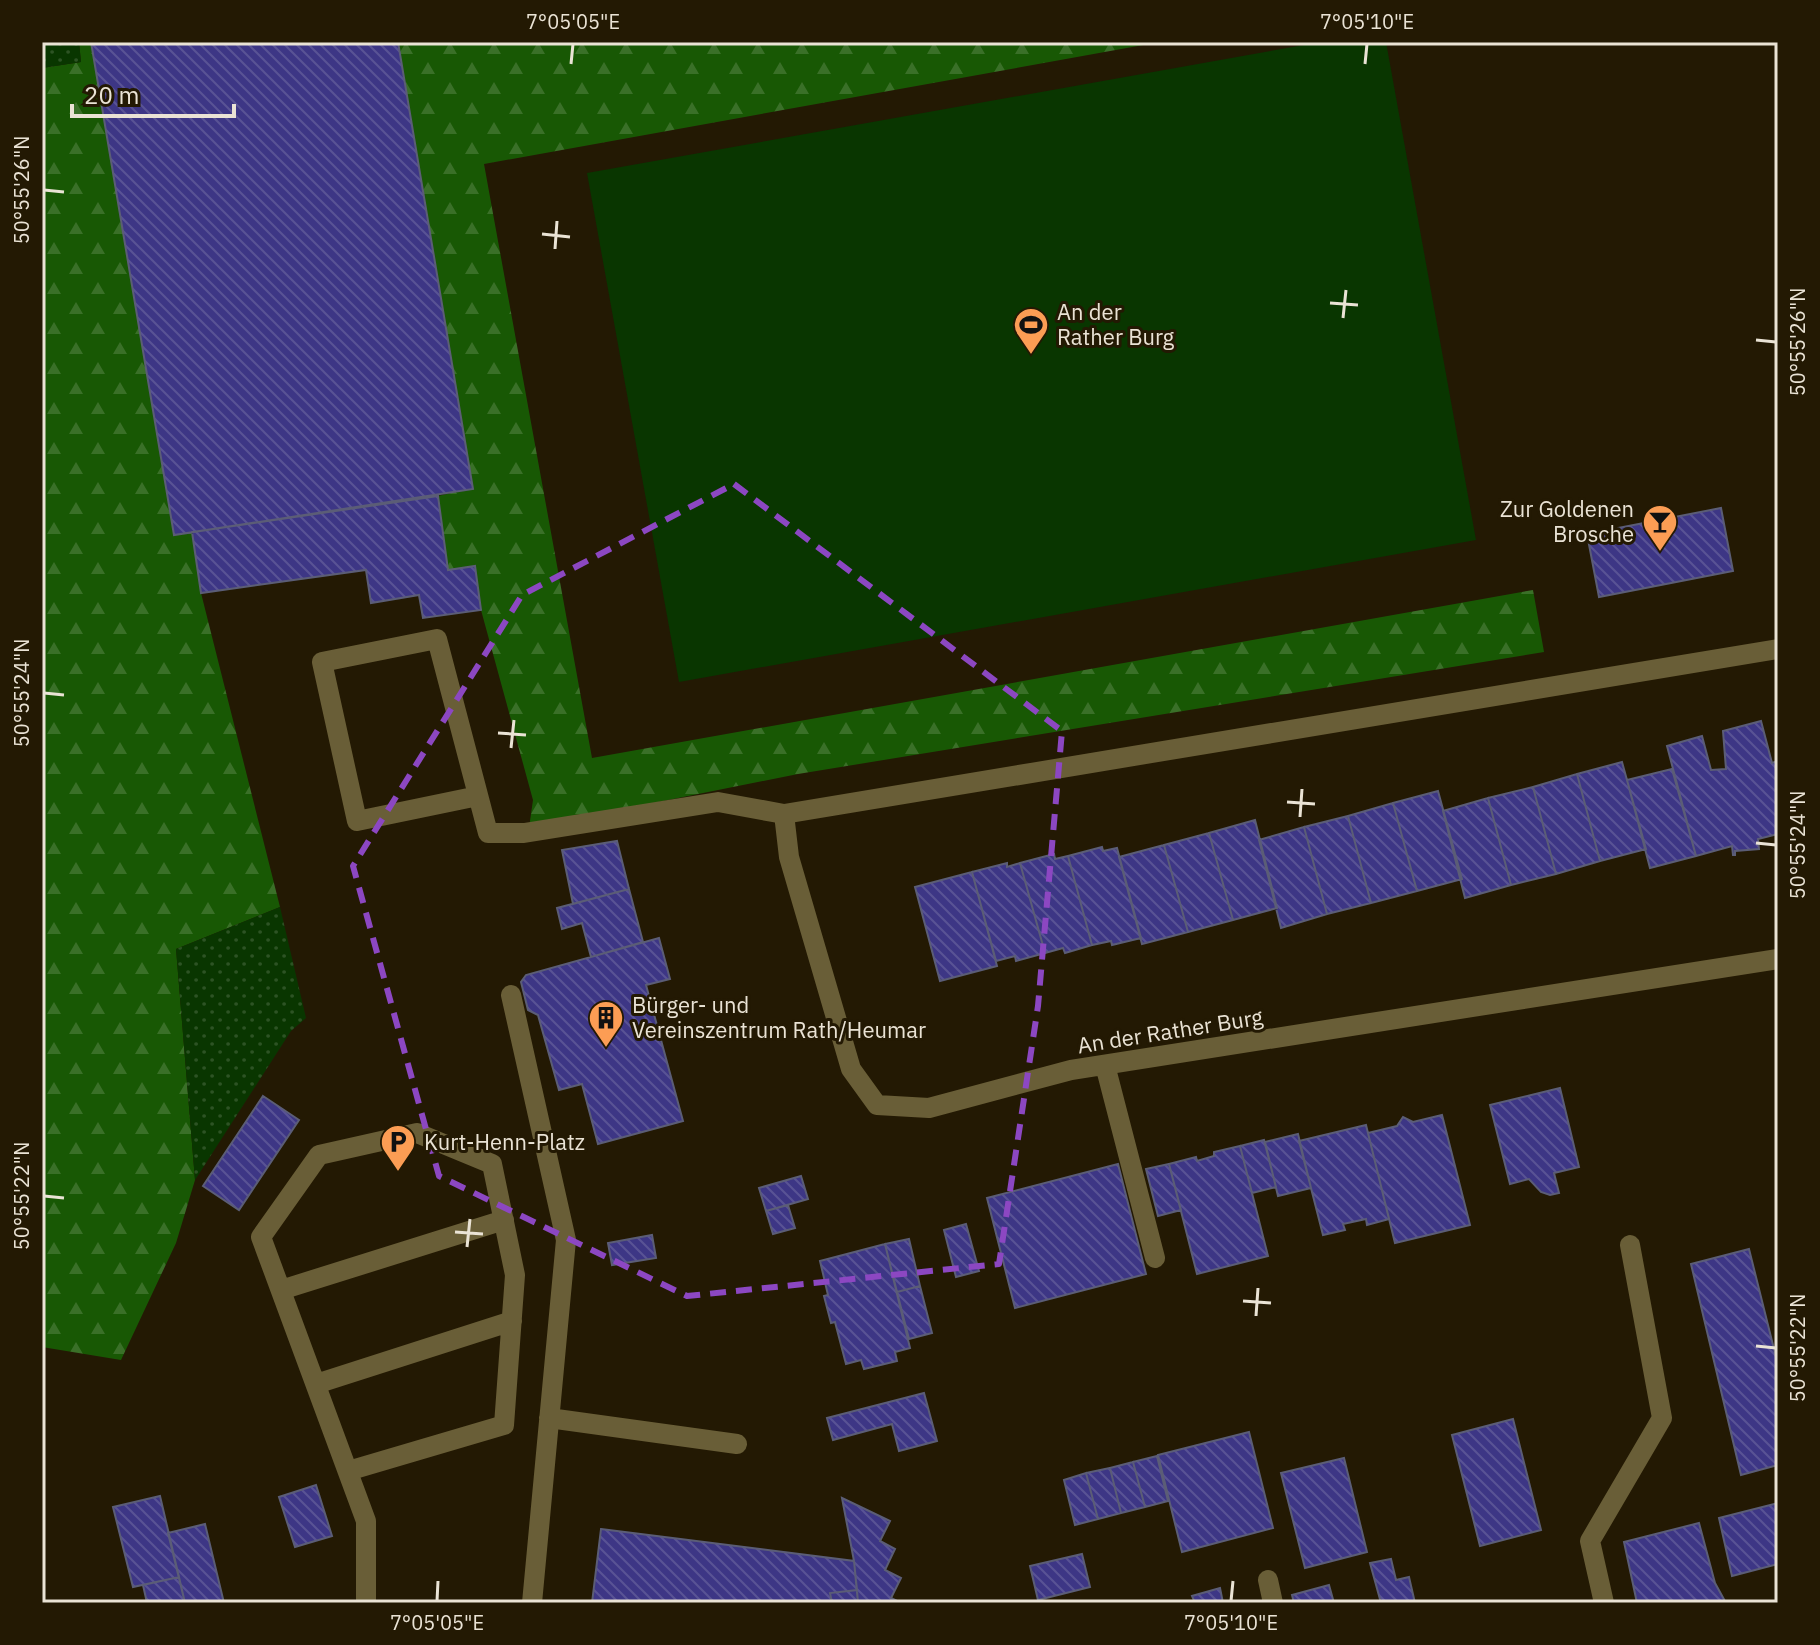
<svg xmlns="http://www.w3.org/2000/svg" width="1820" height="1645" font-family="'IBM Plex Sans',sans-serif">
	<defs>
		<pattern id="forest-firs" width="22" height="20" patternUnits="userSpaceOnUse" patternTransform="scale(2)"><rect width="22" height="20" fill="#185804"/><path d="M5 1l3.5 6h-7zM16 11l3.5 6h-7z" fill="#3a7028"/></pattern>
		<pattern id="park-dots" width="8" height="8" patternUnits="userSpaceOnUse" patternTransform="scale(2)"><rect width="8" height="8" fill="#093600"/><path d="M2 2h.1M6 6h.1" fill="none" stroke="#2d5324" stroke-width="1.8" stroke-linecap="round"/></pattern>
		<pattern id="building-back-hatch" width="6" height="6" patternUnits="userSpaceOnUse" patternTransform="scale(2)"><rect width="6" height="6" fill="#3d3685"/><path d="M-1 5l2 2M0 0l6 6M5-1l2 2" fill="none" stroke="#595395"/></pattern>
	</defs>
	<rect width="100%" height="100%" fill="#231903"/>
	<path fill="#093600" d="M1321,42h65l90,498 -797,142 -92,-509z"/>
	<path fill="url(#forest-firs)" d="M79,42h12l83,492 18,-2 9,61 79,314 -104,42 19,231 -19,63 -55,117 -79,-13v-1279l39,-6z
		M398,42h762l-676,122 108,594 941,-168 11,62 -746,122 -269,54 4,-28 -52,-190 -6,-44 -27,4 -10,-74 35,-8z"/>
	<path fill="url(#park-dots)" d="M42,42h37l2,20 -39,6z
		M280,907l26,111 -15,13 -96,149 -19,-231z"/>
	<path fill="url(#building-back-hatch)" stroke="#5b5d76" stroke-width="2" d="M91,42h307l75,447 -299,46z
		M438,496l10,74 27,-4 6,44 -58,8 -4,-23 -48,8 -5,-33 -165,23 -9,-61z
		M1721,508l12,63 -134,26 -12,-63z
		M1761,721l11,42 6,-2v73l-20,5 1,10 -24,2v4h-2l-1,-9 -36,10 -29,-110 35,-10 9,34 15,-1 -3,-38z
		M1622,762l24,87 -46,12 -23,-87z
		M1672,769l24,87 -46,12 -23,-88z
		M1577,774l23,87 -44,13 -23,-87z
		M1533,787l23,87 -45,11 -23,-87z
		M1438,791l24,88 -45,12 -24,-88z
		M1488,798l23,87 -46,13 -22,-87z
		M1393,803l24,88 -46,12 -23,-87z
		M1348,816l23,87 -44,11 -23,-87z
		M1255,820l22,88 -44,12 -24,-87z
		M1304,827l23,87 -46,14 -22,-88z
		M1209,833l24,87 -45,12 -24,-87z
		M617,841l12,48 -56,15 -11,-54z
		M1164,845l24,87 -46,12 -23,-87z
		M1102,847l1,4 14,-3 24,90 -29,7 -1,-4 -19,4 -24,-89z
		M1054,854l1,5 13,-3 24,89 -27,8 -2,-5 -18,5 -25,-90z
		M1007,863v4l13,-4 25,90 -29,8 -1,-5 -19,5 -24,-89z
		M972,872l25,94 -57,15 -25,-94z
		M629,889l14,53 -52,15 -9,-34 -20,6 -5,-21z
		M659,938l11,41 -24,6 37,136 -85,23 -16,-60 -23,6 -21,-75 -10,-5 -7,-28 5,-7z
		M1560,1088l19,79 -25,6 5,20 -9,2 -9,-3 -12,-13 -19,5 -20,-79z
		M263,1096l36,24 -60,90 -36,-24z
		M1442,1115l28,110 -75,18 -27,-110 29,-7 6,-9 10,5z
		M1366,1125l23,94 -22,6 -1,-6 -23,5 2,6 -22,5 -24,-94z
		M1298,1134l13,54 -33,8 -13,-54z
		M1264,1140l12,47 -24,6 -12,-47z
		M1240,1146l28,110 -71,18 -28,-110 27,-7 1,4 17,-5v-4z
		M1118,1164l28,110 -131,34 -28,-110z
		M1169,1164l12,46 -23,6 -12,-47z
		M801,1176l7,23 -42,12 -7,-23z
		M788,1205l7,23 -22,6 -7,-23z
		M966,1224l13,47 -23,6 -12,-47z
		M652,1235l4,23 -44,7 -4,-22z
		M909,1239l11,47 -23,6 -12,-48z
		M885,1244l25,104 -15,4 2,9 -33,8 -3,-9 -15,4 -11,-42 -4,1 -7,-27 4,-1 -8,-34z
		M1749,1249l29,116v100l-37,10 -50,-211z
		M920,1286l12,47 -23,6 -12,-47z
		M924,1393l13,48 -38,10 -7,-27 -59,16 -6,-22z
		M1513,1419l28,111 -61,16 -28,-111z
		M1249,1432l24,96 -91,24 -24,-97z
		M1157,1456l11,45 -23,6 -12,-45z
		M1344,1458l23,94 -62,16 -24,-95z
		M1133,1462l12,45 -24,6 -11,-45z
		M1110,1468l11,45 -23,6 -12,-46z
		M1086,1473l12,46 -23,6 -11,-45z
		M316,1485l16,51 -37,11 -16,-50z
		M160,1496l19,81 -46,10 -20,-80z
		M842,1498l48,23 -10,20 15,8 -10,21 16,8 -10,20 10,5h-43l-4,-42z
		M1778,1503v61l-46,12 -13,-58z
		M1699,1523l16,60 11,20h-89l-13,-61z
		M205,1524l19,79h-39l-17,-70z
		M601,1529l253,32 3,29 -27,3 2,10h-240z
		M1082,1554l8,33 -52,13 -8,-34z
		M1391,1559l5,21 13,-3 6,26h-34l-11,-40z
		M179,1577l6,26h-38l-4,-18z
		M1329,1585l5,18h-40l-2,-8z
		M1220,1588l3,15h-28l-3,-7z
		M857,1590l1,13h-26l-2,-10z"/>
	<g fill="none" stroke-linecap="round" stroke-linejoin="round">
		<path stroke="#695e37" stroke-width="20" d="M478,796l-121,25 -35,-159 115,-23 51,194h36l194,-31 66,12 994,-165
			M784,814l5,43 62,212 26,36 52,3 142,-38 707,-111
			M511,995l55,245 -34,363
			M1105,1065l50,193
			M281,1290l223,-70
			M316,1384l196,-63
			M549,1418l188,26
			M348,1471l156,-46 11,-150 -23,-111 -75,-31 -98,22 -58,82 105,284v82
			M1268,1580l5,23
			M1604,1603l-14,-62 72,-123 -32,-173"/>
	</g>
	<path fill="none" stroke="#8c47c2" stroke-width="6" stroke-dasharray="16 10" stroke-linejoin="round" d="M734,484l328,247 -24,275 -39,258 -312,32 -248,-120 -86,-310 169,-271z"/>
	<path fill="none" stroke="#eae3d5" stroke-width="3" d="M571,64l2,-20M1365,64l2,-20M44,190l20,2M542,234l28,3M555,249l2,-28M1330,303l28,2M1343,318l3,-28M1756,340l20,2M44,693l20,2M498,733l28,2M511,748l3,-28M1287,802l28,2M1300,817l2,-28M1756,843l20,2M44,1196l20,2M455,1232l28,2M467,1247l3,-28M1243,1301l28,2M1256,1316l2,-28M1756,1346l20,2M437,1601l1,-20M1231,1601l2,-20"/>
	<defs>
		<symbol id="stadium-pin" viewBox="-11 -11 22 30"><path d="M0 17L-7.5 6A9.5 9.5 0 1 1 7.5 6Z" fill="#fc9d54" stroke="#231903"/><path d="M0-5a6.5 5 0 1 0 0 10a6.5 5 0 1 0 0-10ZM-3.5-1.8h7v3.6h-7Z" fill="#111"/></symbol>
		<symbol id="bar-pin" viewBox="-11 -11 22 30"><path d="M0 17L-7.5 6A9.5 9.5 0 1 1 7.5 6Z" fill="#fc9d54" stroke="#231903"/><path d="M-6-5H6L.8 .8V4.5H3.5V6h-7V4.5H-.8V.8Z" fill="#111"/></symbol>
		<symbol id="building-pin" viewBox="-11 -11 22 30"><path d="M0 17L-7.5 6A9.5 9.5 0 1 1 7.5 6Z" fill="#fc9d54" stroke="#231903"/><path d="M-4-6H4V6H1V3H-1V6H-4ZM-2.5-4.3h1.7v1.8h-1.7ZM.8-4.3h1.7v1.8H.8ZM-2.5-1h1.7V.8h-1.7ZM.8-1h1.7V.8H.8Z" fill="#111"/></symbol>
		<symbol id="parking-pin" viewBox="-11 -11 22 30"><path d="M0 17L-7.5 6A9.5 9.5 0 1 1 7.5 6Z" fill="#fc9d54" stroke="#231903"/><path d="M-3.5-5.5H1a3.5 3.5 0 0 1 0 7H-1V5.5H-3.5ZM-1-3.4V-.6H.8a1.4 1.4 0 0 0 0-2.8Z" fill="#111"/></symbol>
	</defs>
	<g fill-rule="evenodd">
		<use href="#stadium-pin" x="1011" y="305" width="40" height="54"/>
		<use href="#bar-pin" x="1640" y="502" width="40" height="54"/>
		<use href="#building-pin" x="586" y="998" width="40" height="54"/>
		<use href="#parking-pin" x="378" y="1122" width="40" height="54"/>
	</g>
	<g text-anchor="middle" stroke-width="6" stroke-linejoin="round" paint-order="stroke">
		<g font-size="22" fill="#eae3d5" stroke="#231903" text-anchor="start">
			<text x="1057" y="320">An der<tspan x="1057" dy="25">Rather Burg</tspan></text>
			<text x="1634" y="517" text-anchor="end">Zur Goldenen<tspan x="1634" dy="25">Brosche</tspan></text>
			<text x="632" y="1013">Bürger- und<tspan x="632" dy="25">Vereinszentrum Rath/Heumar</tspan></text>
			<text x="424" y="1150">Kurt-Henn-Platz</text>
		</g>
		<g font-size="22" fill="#eae3d5" stroke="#231903">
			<text transform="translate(1170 1031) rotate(-9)" y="8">An der Rather Burg</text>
		</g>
	</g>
	<rect width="1820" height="1645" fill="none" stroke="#231903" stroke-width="88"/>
	<path d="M72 104v12h162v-12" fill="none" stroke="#eae3d5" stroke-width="4"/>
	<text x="84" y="104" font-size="24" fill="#eae3d5" stroke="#231903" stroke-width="6" paint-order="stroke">20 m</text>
	<rect x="44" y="44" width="1732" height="1557" fill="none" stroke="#eae3d5" stroke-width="3"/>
	<g font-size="20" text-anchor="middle" fill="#eae3d5">
		<text x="573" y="29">7°05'05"E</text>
		<text x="1367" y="29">7°05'10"E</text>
		<text transform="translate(22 190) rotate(-90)" y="7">50°55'26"N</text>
		<text transform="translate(1798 342) rotate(-90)" y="7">50°55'26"N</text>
		<text transform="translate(22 693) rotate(-90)" y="7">50°55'24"N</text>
		<text transform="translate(1798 845) rotate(-90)" y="7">50°55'24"N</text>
		<text transform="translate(22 1196) rotate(-90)" y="7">50°55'22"N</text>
		<text transform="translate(1798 1348) rotate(-90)" y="7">50°55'22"N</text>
		<text x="437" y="1630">7°05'05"E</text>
		<text x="1231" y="1630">7°05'10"E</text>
	</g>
</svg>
